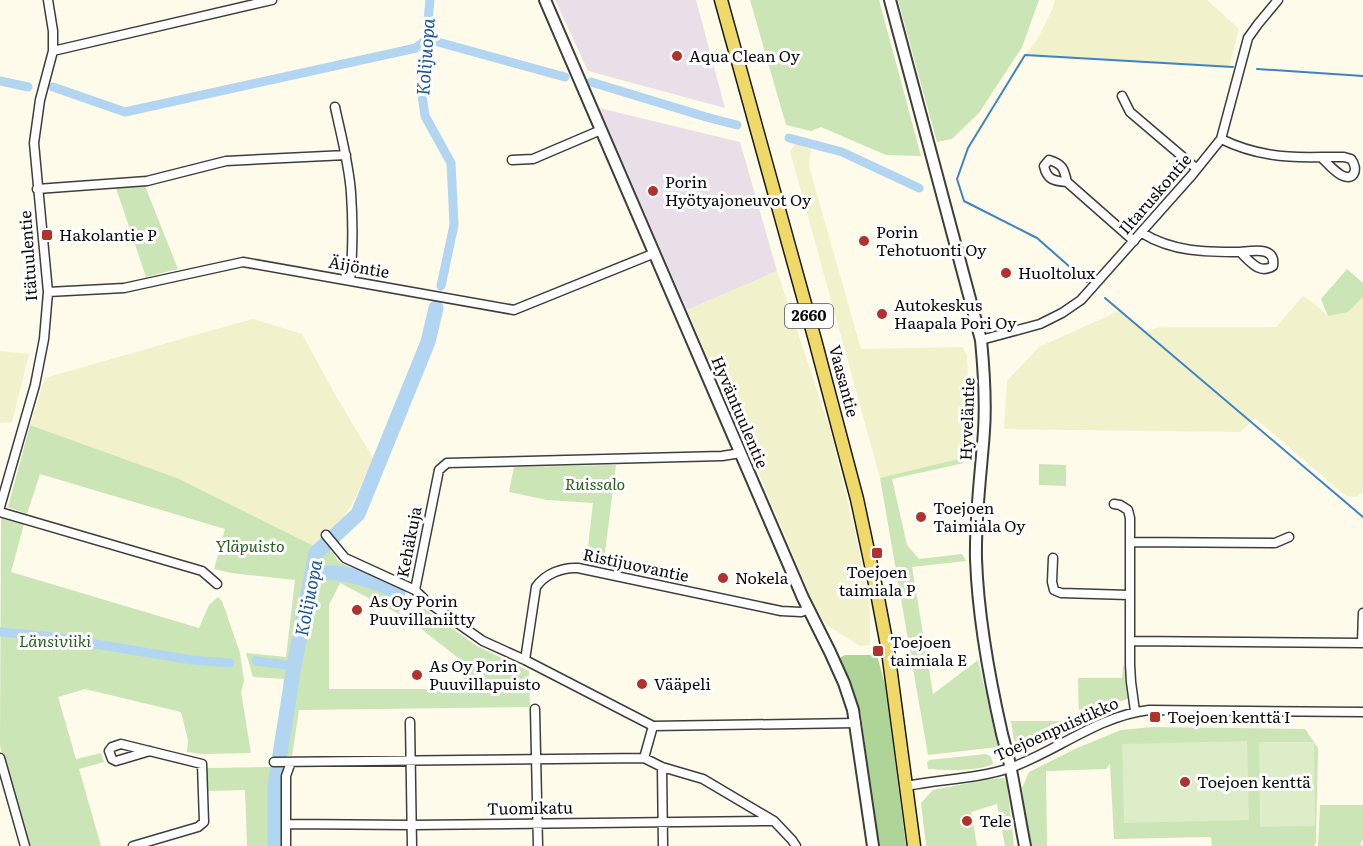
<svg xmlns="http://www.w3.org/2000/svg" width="1363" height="846" font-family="Literata,serif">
	<rect width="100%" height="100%" fill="#fefbea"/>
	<path fill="#e9dfe9" d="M555,0h141l29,108 -137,-37z
		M599,108l141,34 37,129 -90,39z"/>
	<path fill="#f1f1cc" d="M1055,0h152l32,29 -10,38 -204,-12 13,-17 14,-28z
		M796,143l15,5 -2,18 52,183 101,-2 5,8 1,22 -6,81 -82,20 -90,-327z
		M777,271l53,158 26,107 14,72v37l-10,1 -35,-22 -13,-24 -57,-136 -68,-154z
		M1303,296l15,11 10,9 20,-4 15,-15v194l-6,6 -11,-1 -91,-78 -15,14 -236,-3 3,-48 32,-34 80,-36 26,20 16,-4h115z
		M253,319l49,15 34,62 37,62 -21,46 -10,15 -28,27 -137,-68 -147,-53 15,-47 157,-45z
		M0,351l29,3 -17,68 -12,1z"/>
	<path fill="#cbe5b7" d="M750,0h129l42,156 -35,-1 -65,-28 -10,4 -25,-6z
		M898,0h141l-17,47 -43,66 -27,26 -15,3z
		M145,186l33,83 -32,8 -30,-89z
		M1347,269l16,14v14l-15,15 -20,4 -7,-17z
		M30,425l147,53 137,68 8,-7 17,23 66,31 -6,21 -59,-31 -11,22v84h136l-3,-28 -47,-37 4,-19 58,41 52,25 1,36 -231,3 -7,46 -15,-2 7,-75 -31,-2 -7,-24 40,4 9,-77 -64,-7 -17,-4 11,-40 -185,-55 -13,40 -19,-7z
		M962,458l2,5 -72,16 15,66 12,14 43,-5 4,7 -54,6 21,127 45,-34 20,87 -70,8 -48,-277z
		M1039,464l27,1v21l-27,-1z
		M616,465l-13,103 -17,-3 7,-62 -46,-3 -38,-8 5,-25z
		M1,516l23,8 -13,48 188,56 10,-23 9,-8 4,4 18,52 4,28 -3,11 10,61 -48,1 -16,-2 1,-12 -7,-28 -96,-23 -27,8 18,62 25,-6 3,9 -25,7 22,77h-72l-29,-100z
		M1123,666h2l3,32 -1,1c-25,8 -49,22 -73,33 -11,6 -22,12 -34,14l-6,-6 -3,-19h68l-1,-43h44z
		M1152,727l153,2 13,19 -2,94 -2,4h-102l-1,-9 -97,2 -4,-75 -4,5 -60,2 1,75h-17l-8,-58 7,-16 48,-24 44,-18z
		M986,754l5,3 2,7c-18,8 -46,6 -65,5l-1,-7 2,-2z
		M282,767l-2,8 1,71h-34l-2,-56 -38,1v-23z
		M1004,778l3,6 7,62h-9l-8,-42 -26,8 6,34h-51l-5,-43 12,-13 58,-11z
		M1320,805h43v34l-3,5 3,2h-45z"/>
	<path fill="#aed597" d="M845,655h32l8,30 21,161h-28l-17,-132 -22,-53 2,-4z"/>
	<path fill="#ddedc8" d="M1247,741l2,79 -125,3 -2,-79z
		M1259,742h55l1,84 -55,1z"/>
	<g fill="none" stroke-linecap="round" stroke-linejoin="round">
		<path stroke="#3e84c4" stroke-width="2" d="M1257,69l106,7
			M1087,282l-50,-44 -73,-37 -7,-22 11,-31 57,-93 208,12
			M1105,298l258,219"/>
		<path stroke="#b2d5f1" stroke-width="9" d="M430,0l-9,89 4,27 26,47 3,62 -13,61
			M0,81l28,6
			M591,82l115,35 31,8
			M53,87l72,25 291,-64 11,-9 138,38
			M789,138l53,14 77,36
			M0,632l47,4 145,24 38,3
			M256,661l38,5"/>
		<path stroke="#b2d5f1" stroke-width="15" d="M311,576c5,-1 10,-3 15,-3 19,-2 54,10 72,19
			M275,846v-60l19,-120 22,-113 42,-39 70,-172 8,-34"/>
		<defs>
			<path id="minor" d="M53,51l219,-51
				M1122,96l8,16 67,57
				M335,107c6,28 14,57 16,86 2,29 2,58 -1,88
				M1221,139c33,16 63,19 100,18 6,6 13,14 20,18 13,7 18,-6 10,-16l-7,-2h-23
				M512,160l21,-1 68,-29
				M1067,182c-3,-13 -4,-18 -18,-22l-5,6c3,14 10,15 23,16l67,59
				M37,189l110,-8 79,-20 120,-6
				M1142,233c31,19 63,19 98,19 10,9 19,23 33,14 3,-20 -20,-15 -33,-14
				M48,292l76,-4 119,-26 271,48 141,-57
				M981,340l59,-16 22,-11 19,-13 111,-125 29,-36 27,-101 10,-14 20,-24
				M741,453l-19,3 -275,7 -8,7 -24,120 11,11 57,40 42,19 128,66 203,-3
				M1114,504l6,1 8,5 2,8v146l1,18 4,29
				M0,507l35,-122 9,-46 4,-47 -14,-149 6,-43 13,-49v-20l-5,-31
				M0,512l202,59 15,13
				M326,535l19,23 70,32
				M1131,542l144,1 14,-6
				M1053,558l-1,24 2,8 7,3 68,2
				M1130,641l233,2
				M1362,643l1,-30
				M525,660l11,-73c9,-13 26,-20 42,-19l203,43 20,1 8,-3
				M535,709l3,137
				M410,722l2,124
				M0,758l25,88
				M644,758l9,-32
				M274,762l370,-4 18,9 41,12 71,42 18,19 4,6
				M662,767l1,79
				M906,786c34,-7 71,-7 104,-18 47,-17 88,-52 139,-58l214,2
				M287,824l125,1 360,-4
				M133,846l65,-19 6,-5 -2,-58 -81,-20 -9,3 -3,4 3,8 4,2 34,-10
				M286,846v-70l5,-14"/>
			<path id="tertiary" d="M545,0l258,598 27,54 14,31 9,27 20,136
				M890,0l91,340c3,31 5,61 3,91 -3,43 -9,85 -8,128 2,58 13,118 26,175 3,12 7,24 9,36 5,25 9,51 14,76"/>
			<path id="primary" d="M721,0l94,340 42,159 20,94 11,58 26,195"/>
		</defs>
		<use href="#minor" stroke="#3e3e3e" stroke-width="11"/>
		<use href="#tertiary" stroke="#3e3e3e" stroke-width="14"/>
		<use href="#primary" stroke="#1c1c1c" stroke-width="15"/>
		<use href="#minor" stroke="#fff" stroke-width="8"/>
		<use href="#tertiary" stroke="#fff" stroke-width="10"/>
		<use href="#primary" stroke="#efd968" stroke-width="12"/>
	</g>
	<g fill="#b1312d" stroke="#fff" stroke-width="2">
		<circle cx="677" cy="56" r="6"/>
		<circle cx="653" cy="191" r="6"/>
		<rect x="41" y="229" width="12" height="12" rx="3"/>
		<circle cx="864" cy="241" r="6"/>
		<circle cx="1006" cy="273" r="6"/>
		<circle cx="882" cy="314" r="6"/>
		<circle cx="921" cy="517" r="6"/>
		<rect x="871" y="547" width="12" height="12" rx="3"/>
		<circle cx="723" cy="578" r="6"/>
		<circle cx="357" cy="610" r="6"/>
		<rect x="872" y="645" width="12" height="12" rx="3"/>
		<circle cx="417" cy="675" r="6"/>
		<circle cx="642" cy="684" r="6"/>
		<rect x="1149" y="711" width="12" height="12" rx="3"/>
		<circle cx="1185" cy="782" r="6"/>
		<circle cx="967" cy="821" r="6"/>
	</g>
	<g text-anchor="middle" stroke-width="6" stroke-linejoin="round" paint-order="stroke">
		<rect fill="#fff" stroke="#545454" stroke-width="1.5" x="785" y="304" width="48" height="24" rx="4.5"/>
		<g font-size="15" font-weight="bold" fill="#0b0b0b">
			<text x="809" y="321">2660</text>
		</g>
		<g font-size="16" fill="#0b0b0b" stroke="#fff" text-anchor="start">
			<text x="689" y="62">Aqua Clean Oy</text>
			<text x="665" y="188">Porin<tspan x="665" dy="18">Hyötyajoneuvot Oy</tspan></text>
			<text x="876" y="238">Porin<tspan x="876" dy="18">Tehotuonti Oy</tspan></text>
			<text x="59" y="241">Hakolantie P</text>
			<text x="1018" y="279">Huoltolux</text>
			<text x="894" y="311">Autokeskus<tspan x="894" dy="18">Haapala Pori Oy</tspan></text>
			<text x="933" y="514">Toejoen<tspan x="933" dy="18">Taimiala Oy</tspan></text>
			<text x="877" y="578" text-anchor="middle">Toejoen<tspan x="877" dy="18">taimiala P</tspan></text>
			<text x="735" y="584">Nokela</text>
			<text x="369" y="607">As Oy Porin<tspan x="369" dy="18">Puuvillaniitty</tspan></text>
			<text x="890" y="648">Toejoen<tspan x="890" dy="18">taimiala E</tspan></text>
			<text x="429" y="672">As Oy Porin<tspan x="429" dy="18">Puuvillapuisto</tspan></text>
			<text x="654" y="690">Vääpeli</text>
			<text x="1167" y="723">Toejoen kenttä I</text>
			<text x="1197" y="788">Toejoen kenttä</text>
			<text x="979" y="827">Tele</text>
		</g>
		<g font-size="16" fill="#0b0b0b" stroke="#fff">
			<text transform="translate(1155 194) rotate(-49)" y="6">Iltaruskontie</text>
			<text transform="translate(28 256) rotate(-94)" y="6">Itätuulentie</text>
			<text transform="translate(359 267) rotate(10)" y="6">Äijöntie</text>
			<text transform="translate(844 381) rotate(75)" y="6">Vaasantie</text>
			<text transform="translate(740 412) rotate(67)" y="6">Hyväntuulentie</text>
			<text transform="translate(967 419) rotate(-88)" y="6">Hyveläntie</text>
			<text transform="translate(409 542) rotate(-79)" y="6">Kehäkuja</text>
			<text transform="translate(636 565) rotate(12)" y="6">Ristijuovantie</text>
			<text transform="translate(1056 729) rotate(-24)" y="6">Toejoenpuistikko</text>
			<text transform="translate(530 808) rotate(-1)" y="6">Tuomikatu</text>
		</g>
		<g font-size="16" font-style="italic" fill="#285d20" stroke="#fff">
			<text x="595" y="490">Ruissalo</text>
			<text x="250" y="552">Yläpuisto</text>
			<text x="55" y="647">Länsiviiki</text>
		</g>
		<g font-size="18" font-style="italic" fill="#1d5693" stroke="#fff">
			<text transform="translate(426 57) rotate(-86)" y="6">Kolijuopa</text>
			<text transform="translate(309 598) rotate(-79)" y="6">Kolijuopa</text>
		</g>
	</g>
</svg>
